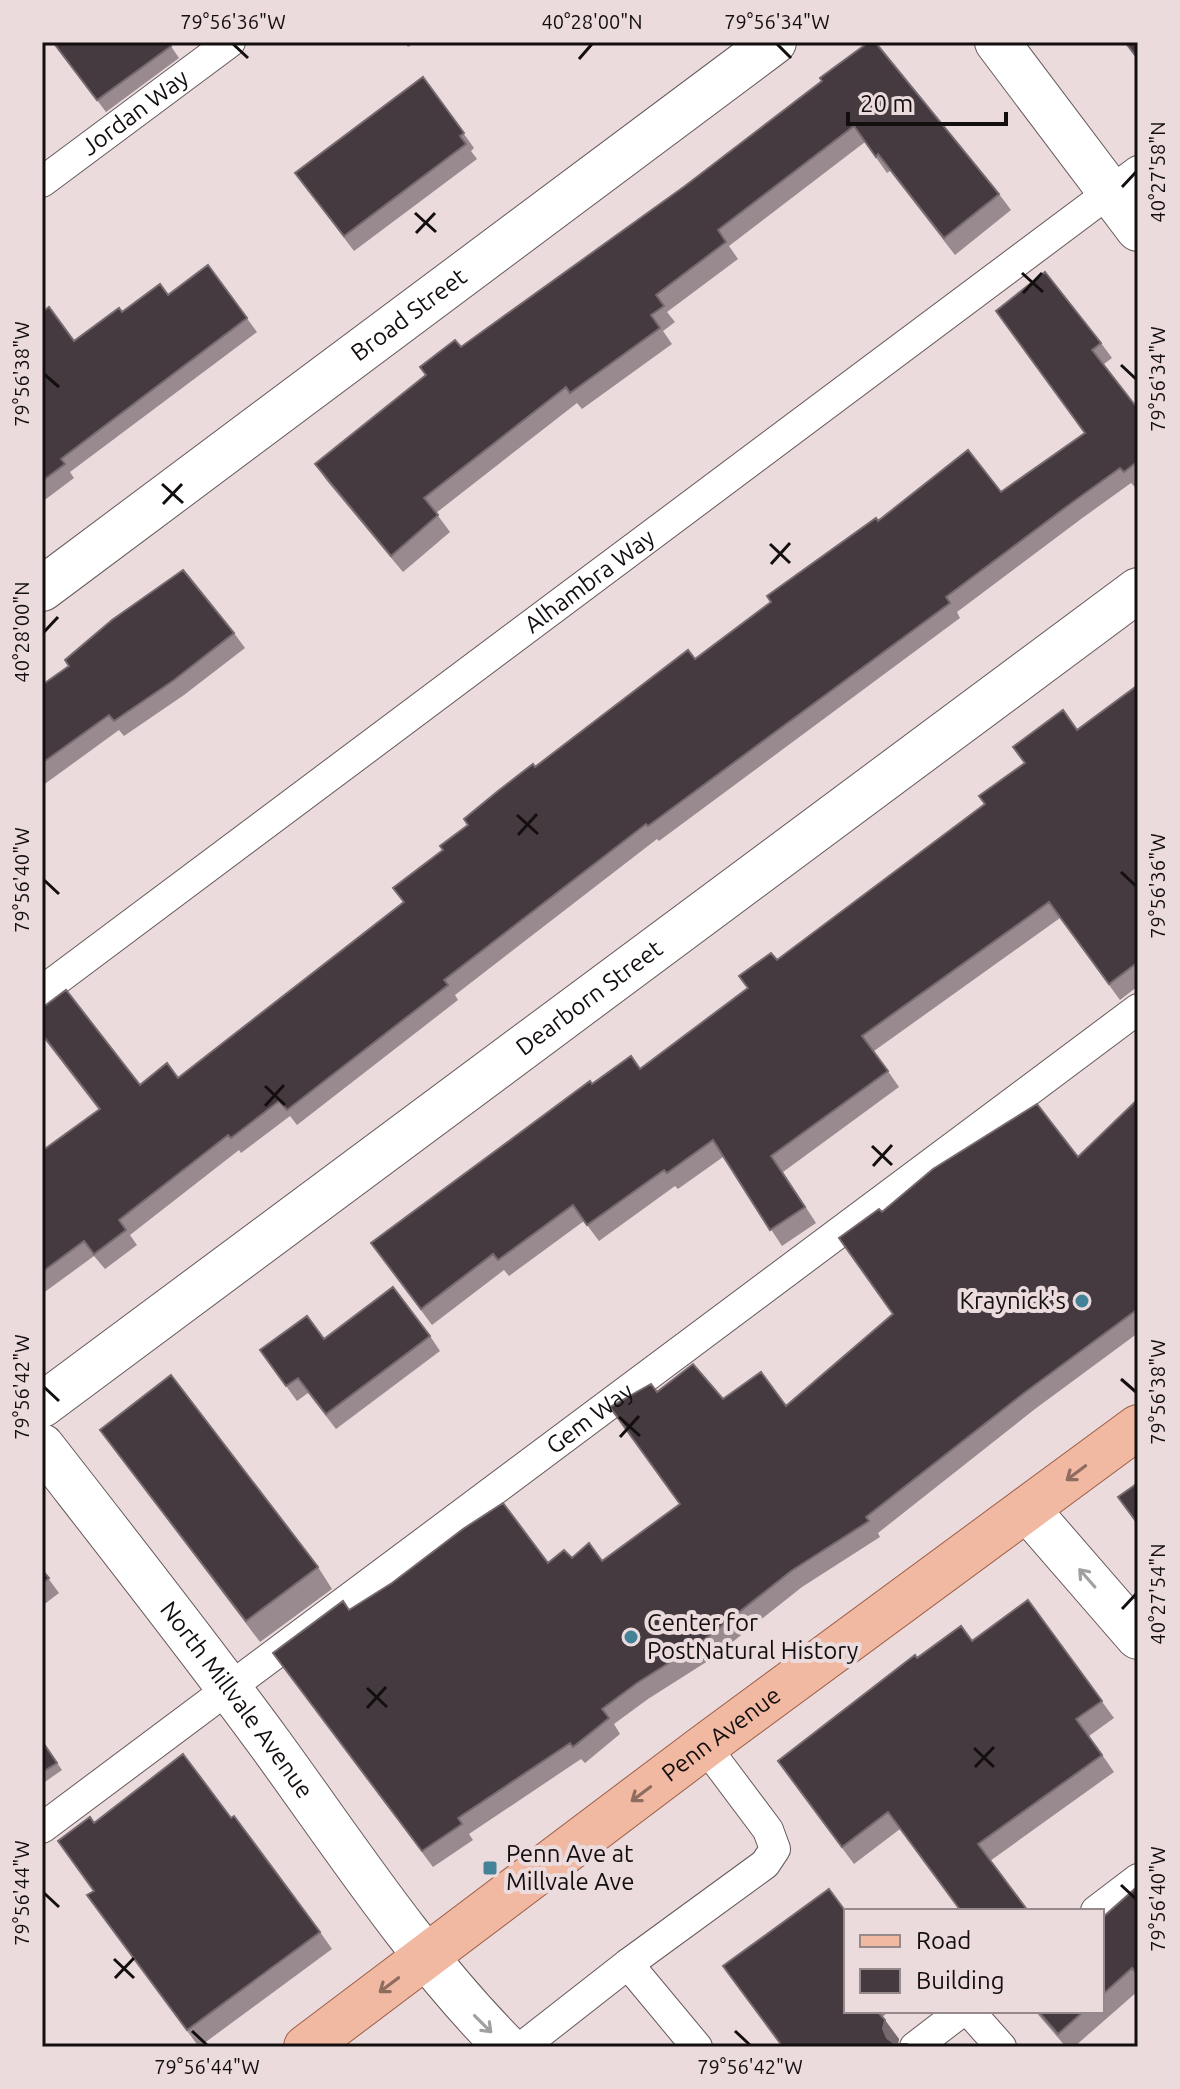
<svg xmlns="http://www.w3.org/2000/svg" width="1180" height="2089" font-family="Ubuntu,sans-serif">
	<rect width="100%" height="100%" fill="#ebdbdd"/>
	<g fill="none" stroke-linecap="round" stroke-linejoin="round">
		<defs>
			<g id="lane">
				<path id="s1" d="M42,182l188,-140"/>
				<path id="s2" d="M42,991l1096,-820"/>
				<path id="s3" d="M42,1828l1096,-819"/>
				<path d="M1096,1911l42,-32"/>
				<path d="M628,1964l69,83"/>
				<path d="M969,2011l32,36"/>
				<path d="M522,2047l106,-83 137,-100 10,-15 -7,-19 -63,-84"/>
				<path d="M915,2047l47,-36"/>
			</g>
			<g id="street">
				<path d="M997,42l141,187"/>
				<path id="s4" d="M42,589l732,-547"/>
				<path id="s5" d="M42,1405l1096,-815"/>
				<path id="s6" d="M42,1446c77,99 155,198 229,299 75,103 145,211 235,302"/>
				<path d="M1027,1509l111,128"/>
			</g>
			<g id="primary">
				<path id="s7" d="M306,2047l399,-301 433,-319"/>
			</g>
		</defs>
		<use href="#lane" stroke="#66595a" stroke-width="32"/>
		<use href="#street" stroke="#66595a" stroke-width="46"/>
		<use href="#primary" stroke="#9d5e46" stroke-width="46"/>
		<use href="#lane" stroke="#fff" stroke-width="30"/>
		<use href="#street" stroke="#fff" stroke-width="44"/>
		<use href="#primary" stroke="#f1b8a2" stroke-width="44"/>
	</g>
	<path fill="#988a8e" d="M53,42h115l11,16 -73,54z
		M404,42h12l-8,5z
		M423,77l51,71 -3,3 6,8 -123,92 -59,-78z
		M822,81l177,113 12,16 -56,45 -65,-84 -3,2 -22,-31 -136,104 9,13 -71,53 8,10 -12,9 9,13 -90,65 -5,-6 -141,110 14,19 -47,40 -76,-91 -12,-17 146,-117 224,-161z
		M208,265l49,67 -187,140 4,6 -32,24v-190l32,29 48,-29 46,-17z
		M996,311l105,32 11,15 -8,6 34,45v76l-3,2 -4,-4 -50,36 -124,93 3,6 -301,223 -2,-2 -202,156 3,5 -161,125 -7,-9 -49,37 -2,-3 -109,85 7,10 -32,24 -11,-13 -52,38v-143l57,-41 -57,-74v-28l98,77 38,-7 226,-175 -11,-15 50,-38 25,-25 67,-58 160,-108 183,-138 123,-29 84,-59z
		M234,633l11,15 -61,47 -60,41 -5,-6 -77,56v-101z
		M1138,685v301l-18,14 -60,-82 -186,133 25,36 -116,85 33,51 -34,23 -59,-89 -45,32 -3,-3 -76,55 -15,-20 -75,55 -5,-6 -72,55 -61,-82 221,-159 48,-15 107,-81 30,-28 208,-156 92,-74z
		M1138,1099v234l-103,76 -157,124 2,4 -78,50 -91,72 -63,40 -34,25 6,10 -35,29 -4,-4 -112,75 4,6 -40,27 -160,-214 76,-43 223,-52 30,3 78,-57 -23,-112 129,14 107,-92 -11,-102 196,-55z
		M430,1336l10,15 -104,78 -28,-36 -11,8 -37,-51 64,-11z
		M100,1430l218,137 14,22 -72,53z
		M42,1570l17,23 -17,13z
		M1028,1600l86,118 -25,18 25,36 -124,89 -90,-32 -46,35 -64,-86 127,-120 55,-17z
		M42,1741l20,29 -20,14z
		M231,1818l89,114 12,17 -133,98 -112,-152 6,-4 1,-68z
		M1138,1886v105l-64,56h-8l-31,-36h67v-93z
		M846,2011h44l-8,6 17,22 -1,5 -116,3z"/>
	<path fill="#766a6f" d="M885,2020l14,19 -2,8 -10,-9 -4,-9z"/>
	<path fill="#443a40" stroke="#766a6f" stroke-width="2" d="M53,42h115l3,4 -74,54z
		M869,42h6l124,152 -55,44 -66,-84 -2,3 -22,-31 -136,104 8,12 -70,53 8,11 -13,9 9,13 -90,65 -4,-6 -142,111 14,17 -47,41 -76,-92 111,-89 -6,-8 35,-27 6,7 224,-161 137,-105 -2,-3z
		M1125,42h13v17z
		M423,77l41,56 -4,3 6,8 -122,92 -49,-63z
		M208,265l39,53 -186,141 4,5 -23,17v-169l7,-5 25,34 45,-33 3,4 38,-28 8,11z
		M1045,272l56,71 -9,7 46,59v52l-14,11 -4,-4 -50,36 -124,93 4,6 -302,223 -2,-2 -202,156 4,5 -161,125 -8,-9 -48,37 -3,-3 -109,85 7,10 -32,24 -10,-13 -42,31v-121l58,-42 -58,-75v-26l24,-18 74,95 27,-22 11,15 226,-176 -11,-14 50,-38 -3,-4 28,-21 -4,-6 34,-28 35,-27 2,3 153,-117 7,9 76,-57 -4,-6 109,-78 2,3 90,-71 33,42 84,-59 -89,-122z
		M183,570l51,63 -60,47 -60,41 -5,-6 -67,48v-78l27,-19 -4,-6 47,-40z
		M1138,685v277l-29,22 -60,-82 -187,134 26,35 -117,85 34,51 -35,23 -57,-90 -46,33 -3,-3 -77,55 -14,-20 -75,55 -5,-6 -72,55 -50,-66 219,-162 2,3 39,-28 9,13 108,-81 -9,-12 32,-23 6,7 208,-156 -6,-8 46,-33 -12,-16 50,-37 14,20z
		M1138,1099v215l-3,-3 -111,82 -158,124 3,4 -78,50 -91,72 -63,40 -35,26 7,9 -36,29 -3,-4 -112,75 4,6 -40,27 -149,-198 70,-52 6,9 43,-27 71,-54 40,-26 45,60 16,-13 8,8 17,-15 13,18 78,-57 -70,-97 41,-23 6,8 36,-28 30,35 38,-27 25,34 107,-92 -54,-76 40,-29 3,3 51,-43 104,-65 41,53z
		M393,1287l37,49 -104,78 -28,-36 -12,8 -26,-36 47,-34 17,23z
		M171,1375l147,192 -72,54 -146,-191z
		M1138,1483v41l-20,-27z
		M42,1570l7,8 -7,5z
		M1028,1600l74,101 -26,18 26,36 -124,89 50,67h-67l-73,-99 -46,35 -64,-86 137,-106 2,3 44,-32 11,15z
		M42,1741l15,22 -15,9z
		M183,1754l48,64 3,-2 86,116 -133,98 -100,-135 7,-4 -36,-50 32,-24 4,6z
		M1138,1886v89l-6,-7 -30,27v-77z
		M829,1889l17,23v99h31l8,9 -2,9 4,9 8,6h12l2,3h-126l-60,-81z
		M1038,2011h46l-26,23z"/>
	<defs><path id="oneway-shaft" d="M-6 0H5M1.5-3L5.5 0L1.5 3" fill="none" stroke-width="1.6" stroke-linecap="round" stroke-linejoin="round" transform="scale(2)"/></defs>
	<g stroke="#8e6c60">
		<use href="#oneway-shaft" transform="translate(1076 1473) rotate(143)"/>
		<use href="#oneway-shaft" transform="translate(641 1794) rotate(143)"/>
		<use href="#oneway-shaft" transform="translate(389 1985) rotate(143)"/>
	</g>
	<g stroke="#a19f9f">
		<use href="#oneway-shaft" transform="translate(1087 1578) rotate(-131)"/>
		<use href="#oneway-shaft" transform="translate(483 2024) rotate(45)"/>
	</g>
	<path fill="none" stroke="#140f0f" stroke-width="3" d="M233,44l15,14M777,44l14,14M579,59l13,-15M1122,187l14,-15M415,213l21,19M416,233l19,-20M1022,273l21,19M1023,293l19,-20M1121,365l15,14M44,374l15,13M162,484l21,19M163,504l19,-20M770,544l20,19M771,564l19,-21M44,632l14,-15M517,815l21,19M518,835l19,-21M1121,872l15,14M44,880l15,14M265,1086l20,19M265,1106l19,-21M872,1146l20,19M873,1166l19,-21M1121,1379l15,13M44,1387l15,14M619,1417l21,19M620,1437l19,-21M1122,1609l14,-15M367,1688l20,19M367,1708l19,-21M974,1748l20,19M975,1767l19,-20M1121,1885l15,14M44,1893l15,14M114,1959l20,19M115,1978l19,-20M192,2031l15,14M735,2031l15,14"/>
	<g fill="#438297" stroke="#ebdbdd" stroke-width="3">
		<circle cx="1082" cy="1301" r="8"/>
		<circle cx="631" cy="1637" r="8"/>
		<rect x="482" y="1860" width="16" height="16" rx="4"/>
	</g>
	<g text-anchor="middle" stroke-width="8" stroke-linejoin="round" paint-order="stroke">
		<g font-size="24" fill="#140f0f" stroke="#ebdbdd">
			<text dy="8" stroke="none"><textPath href="#s1" startOffset="116">Jordan Way</textPath></text>
			<text dy="8" stroke="none"><textPath href="#s4" startOffset="458">Broad Street</textPath></text>
			<text dy="8" stroke="none"><textPath href="#s2" startOffset="684">Alhambra Way</textPath></text>
			<text dy="8" stroke="none"><textPath href="#s5" startOffset="682">Dearborn Street</textPath></text>
			<text dy="8" stroke="none"><textPath href="#s3" startOffset="684">Gem Way</textPath></text>
			<text dy="8" stroke="none"><textPath href="#s6" startOffset="320">North Millvale Avenue</textPath></text>
			<text dy="8" stroke="none"><textPath href="#s7" startOffset="520">Penn Avenue</textPath></text>
		</g>
		<g font-size="24" fill="#140f0f" stroke="#ebdbdd" text-anchor="start">
			<text x="1066" y="1309" text-anchor="end">Kraynick's</text>
			<text x="647" y="1631">Center for<tspan x="647" dy="28">PostNatural History</tspan></text>
			<text x="506" y="1862">Penn Ave at<tspan x="506" dy="28">Millvale Ave</tspan></text>
		</g>
	</g>
	<rect width="1180" height="2089" fill="none" stroke="#ebdbdd" stroke-width="88"/>
	<rect x="844" y="1909" width="260" height="104" fill="#ebdbdd" stroke="#95898b" stroke-width="2"/>
	<rect x="860" y="1935" width="40" height="12" fill="#f1b8a2" stroke="#95898b" stroke-width="2"/>
	<text x="916" y="1949" font-size="24" fill="#140f0f">Road</text>
	<rect x="860" y="1969" width="40" height="24" fill="#443a40" stroke="#95898b" stroke-width="2"/>
	<text x="916" y="1989" font-size="24" fill="#140f0f">Building</text>
	<path d="M848 112v12h158v-12" fill="none" stroke="#140f0f" stroke-width="4"/>
	<text x="860" y="112" font-size="24" fill="#140f0f" stroke="#ebdbdd" stroke-width="6" paint-order="stroke">20 m</text>
	<rect x="44" y="44" width="1092" height="2001" fill="none" stroke="#140f0f" stroke-width="3"/>
	<g font-size="20" text-anchor="middle" fill="#140f0f">
		<text x="233" y="29">79°56'36"W</text>
		<text x="592" y="29">40°28'00"N</text>
		<text x="777" y="29">79°56'34"W</text>
		<text transform="translate(1158 172) rotate(-90)" y="7">40°27'58"N</text>
		<text transform="translate(22 374) rotate(-90)" y="7">79°56'38"W</text>
		<text transform="translate(1158 379) rotate(-90)" y="7">79°56'34"W</text>
		<text transform="translate(22 632) rotate(-90)" y="7">40°28'00"N</text>
		<text transform="translate(22 880) rotate(-90)" y="7">79°56'40"W</text>
		<text transform="translate(1158 886) rotate(-90)" y="7">79°56'36"W</text>
		<text transform="translate(22 1387) rotate(-90)" y="7">79°56'42"W</text>
		<text transform="translate(1158 1392) rotate(-90)" y="7">79°56'38"W</text>
		<text transform="translate(1158 1594) rotate(-90)" y="7">40°27'54"N</text>
		<text transform="translate(22 1893) rotate(-90)" y="7">79°56'44"W</text>
		<text transform="translate(1158 1899) rotate(-90)" y="7">79°56'40"W</text>
		<text x="207" y="2074">79°56'44"W</text>
		<text x="750" y="2074">79°56'42"W</text>
	</g>
</svg>
